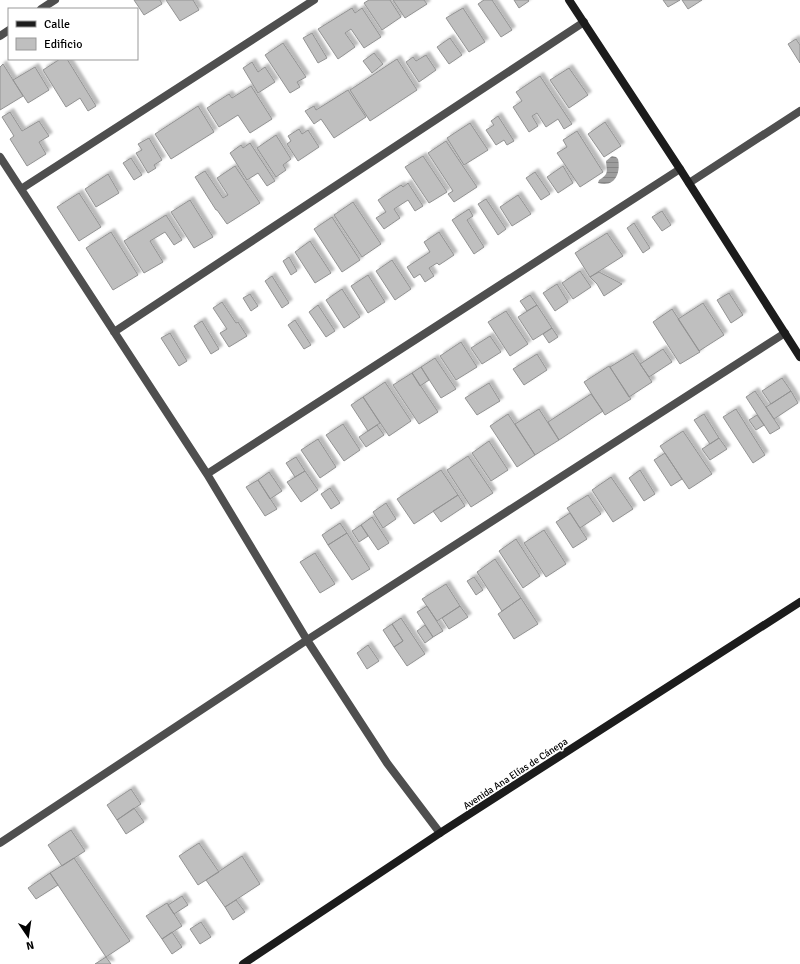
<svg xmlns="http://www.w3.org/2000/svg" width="800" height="964" font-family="Signika,sans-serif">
	<defs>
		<pattern id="water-rules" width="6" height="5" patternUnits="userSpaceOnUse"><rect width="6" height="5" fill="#9d9d9d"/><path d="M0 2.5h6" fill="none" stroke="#858585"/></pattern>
		<filter id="shadow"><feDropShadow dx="3.5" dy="-3.5" stdDeviation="1" flood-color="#0004"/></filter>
	</defs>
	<rect width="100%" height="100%" fill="#fff"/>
	<path fill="url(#water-rules)" d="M612,156l4,1 2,2c3,14 -3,29 -20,24l1,-3c10,-6 8,-8 7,-19z"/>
	<path fill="#bfbfbf" stroke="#939393" filter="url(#shadow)" d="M134,0h26l2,4 -18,11z
		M166,0h27l6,10 -19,11z
		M369,0h21l11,17 -19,13 -18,-27z
		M393,0h31l3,4 -22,14z
		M484,0h8l20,30 -11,7 -23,-33z
		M514,0h14l1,1 -10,7z
		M663,0h17l-12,7z
		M682,0h20l-14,9z
		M352,8l3,5 7,-5 19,29 -17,11 -13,-19 -6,4 10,14 -17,12 -20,-30z
		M463,8l22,34 -16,10 -23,-34z
		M312,33l15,25 -9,5 -15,-25z
		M450,38l12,17 -13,9 -12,-17z
		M796,39l4,6v18l-12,-19z
		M283,43l23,34 -9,5 3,5 -10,6 -25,-38z
		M374,53l9,11 -11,9 -9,-12z
		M426,55l10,15 -17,12 -13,-20 7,-5 3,4z
		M60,59h7l29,47 -8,5 -8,-13 -14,9 -23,-37z
		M397,59l20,31 -47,31 -20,-31z
		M252,62l6,10 7,-5 10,15 -17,11 -15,-25z
		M3,64l20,32 -23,14v-43z
		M35,67l14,23 -21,13 -15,-23z
		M569,68l19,27 -19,13 -19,-28z
		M540,76l32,48 -8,5 -6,-10 -12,8 -9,-14 -5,3 6,10 -9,6 -16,-25 9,-6 -6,-9z
		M251,86l21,33 -22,14 -12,-18 -19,12 -12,-19 22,-14 3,4z
		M348,90l18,27 -32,21 -13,-19 -7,5 -9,-13 9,-5 2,4z
		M198,106l16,26 -43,27 -16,-25z
		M10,112l12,19 17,-10 10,15 -10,6 7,12 -19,12 -17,-27 4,-3 -12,-19z
		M498,116l16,25 -7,4 -3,-5 -8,5 -10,-15 8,-5 -3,-4z
		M605,122l16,24 -17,11 -16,-23z
		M470,123l18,27 -24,15 -17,-27z
		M299,129l3,5 6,-4 11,17 -21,14 -11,-17 4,-3 -3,-5z
		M577,131l26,41 -23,15 -23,-34 10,-6 -4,-7z
		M276,135l15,24 -8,6 3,5 -10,7 -19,-29z
		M149,138l13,22 -8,5 2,3 -8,5 -12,-20 6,-3 -4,-6z
		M446,141l31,46 -23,15 -6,-8 5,-3 -25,-38z
		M250,143l25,38 -8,5 -9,-13 -11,7 -17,-27 11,-8 2,3z
		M423,156l24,36 -18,11 -24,-36z
		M131,158l11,17 -8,5 -11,-17z
		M235,166l25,37 -33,21 -10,-14h-1l-21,-33 10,-6 18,27 5,-3 -11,-17z
		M563,166l10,17 -15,10 -11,-16z
		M535,172l15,22 -9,6 -15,-22z
		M108,174l11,19 -23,14 -11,-18z
		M408,183l15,23 -8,5 -7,-11 -14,9 6,9 -16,11 -8,-11 10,-6 -8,-12 23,-15 2,2z
		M79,193l22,34 -22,14 -22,-34z
		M518,195l13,19 -19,12 -12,-19z
		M486,199l20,30 -8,6 -20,-31z
		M190,200l23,37 -19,11 -23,-36z
		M353,202l28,42 -19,13 -28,-42z
		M469,209l4,7 -6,4 17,27 -10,7 -22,-34z
		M662,211l9,14 -9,6 -10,-14z
		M166,215l16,25 -8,5 -9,-13 -15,9 13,21 -19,11 -20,-32z
		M332,217l28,43 -18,12 -28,-43z
		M634,223l16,25 -7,5 -16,-25z
		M111,232l27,43 -25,15 -27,-42z
		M439,232l15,23 -15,10 -2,-2 -8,5 5,8 -9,6 -5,-8 -6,4 -7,-11 23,-15 -6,-10z
		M607,233l16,23 -33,21 -15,-24z
		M310,241l21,32 -16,10 -20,-31z
		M289,257l8,14 -6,4 -8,-14z
		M392,260l19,29 -16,11 -19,-29z
		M580,271l11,16 -18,12 -11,-16z
		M599,272l23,12 -18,12 -7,-12 -7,-7z
		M368,275l17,27 -17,11 -17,-27z
		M272,276l17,27 -7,5 -17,-27z
		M557,284l11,18 -13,9 -12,-18z
		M342,289l18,28 -16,11 -18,-28z
		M729,293l14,22 -12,8 -14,-23z
		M250,294l8,12 -7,5 -8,-13z
		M530,295l7,10 -10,6 -7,-10z
		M222,302l14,21 2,-1 9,14 -18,11 -9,-14 7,-4 -14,-21z
		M703,303l21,32 -25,16 -21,-32z
		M318,305l17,26 -9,6 -17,-25z
		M537,305l15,23 -19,12 -15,-23z
		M672,309l28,43 -20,12 -27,-42z
		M506,311l22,33 -18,12 -22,-34z
		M295,320l16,25 -7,4 -16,-24z
		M202,321l17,28 -8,5 -17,-28z
		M552,328l6,9 -9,6 -6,-9z
		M170,333l17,28 -8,5 -18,-28z
		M490,336l11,16 -19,12 -11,-16z
		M461,342l16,25 -21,13 -16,-24z
		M663,349l9,13 -23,15 -9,-13z
		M633,353l19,29 -23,15 -19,-30z
		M537,354l10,16 -23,15 -11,-16z
		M435,358l21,31 -15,9 -20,-31z
		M609,366l22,33 -26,16 -21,-33z
		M421,367l8,13 -9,6 -8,-13z
		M412,373l26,39 -19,12 -26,-39z
		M782,378l9,13 -20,13 -9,-13z
		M385,382l26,39 -22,15 -26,-39z
		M489,383l11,18 -23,14 -12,-17z
		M755,391l25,37 -10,6 -24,-37z
		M791,391l7,12 -24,16 -8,-12z
		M591,394l12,17 -44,29 -11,-18z
		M363,397l17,26 -12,8 -17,-26z
		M539,409l20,31 -24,15 -20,-31z
		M736,409l29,46 -12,8 -30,-46z
		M508,414l27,41 -18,12 -27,-41z
		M704,414l15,24 -9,6 -16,-24z
		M757,415l7,10 -8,5 -7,-10z
		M343,424l17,26 -16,11 -18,-26z
		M377,425l7,10 -18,12 -7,-10z
		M683,431l29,43 -23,15 -29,-43z
		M719,438l8,11 -17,11 -8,-11z
		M318,439l18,28 -16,11 -19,-28z
		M489,441l19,29 -17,11 -19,-28z
		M665,453l17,26 -11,7 -17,-26z
		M468,456l25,37 -22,14 -24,-37z
		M296,457l9,14 -10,6 -9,-14z
		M441,470l17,25 -44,29 -17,-25z
		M640,470l15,24 -11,7 -15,-23z
		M305,471l13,19 -17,12 -14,-20z
		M269,472l13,19 -12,8 -12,-19z
		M611,477l22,32 -20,13 -21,-32z
		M258,480l19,29 -12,7 -19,-29z
		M330,488l10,15 -9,6 -10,-15z
		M458,495l7,11 -24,16 -8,-11z
		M588,495l13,19 -21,14 -13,-20z
		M386,503l10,16 -13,9 -10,-16z
		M570,513l17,26 -14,9 -17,-26z
		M372,517l17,26 -11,7 -17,-25z
		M340,523l7,10 -19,12 -6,-10z
		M361,525l7,11 -9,6 -7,-11z
		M544,530l22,34 -20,13 -22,-34z
		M347,533l23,36 -18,11 -24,-35z
		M516,539l24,37 -17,12 -24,-37z
		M315,553l20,31 -15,9 -20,-31z
		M495,559l26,39 -19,13 -25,-39z
		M474,577l9,13 -7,5 -9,-14z
		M446,584l14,22 -23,15 -15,-22z
		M521,598l17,26 -24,15 -16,-25z
		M427,606l16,25 -10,6 -16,-25z
		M460,606l8,11 -19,12 -7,-11z
		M401,618l24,36 -18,12 -13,-19 9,-6 -11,-17z
		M392,624l11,17 -9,6 -11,-17z
		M425,625l8,12 -8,6 -8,-12z
		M368,645l11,16 -12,8 -10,-16z
		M131,789l10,15 -24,16 -10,-15z
		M134,808l10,14 -18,12 -9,-14z
		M71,830l14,21 -23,15 -14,-21z
		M199,843l20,29 -21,13 -19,-29z
		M242,856l18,28 -35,23 -19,-27z
		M74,858l56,83 -24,16 -56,-84z
		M50,873l8,12 -22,14 -8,-11z
		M182,896l6,9 -14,9 -6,-9z
		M236,900l9,12 -12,8 -8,-13z
		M167,903l15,23 -20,13 -16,-23z
		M201,922l10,15 -11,7 -10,-15z
		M172,932l10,15 -10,7 -10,-15z
		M106,957l5,7h-16z"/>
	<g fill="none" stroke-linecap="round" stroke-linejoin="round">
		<path stroke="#4f4f4f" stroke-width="8" d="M41,9l14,-9
			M0,36l9,-6
			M0,157l207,317 100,166 80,123 53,70
			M689,183l111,-72
			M21,189l293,-189
			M114,332l470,-310
			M207,474l473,-305
			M0,843l307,-203 478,-307"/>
		<path stroke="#1c1c1c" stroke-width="8" d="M569,0l111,169 120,188
			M243,964l197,-131 360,-231"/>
	</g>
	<g text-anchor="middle" stroke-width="3" stroke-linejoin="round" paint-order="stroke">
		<g font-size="10" fill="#000" stroke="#fff">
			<text transform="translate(515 773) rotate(-33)" y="4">Avenida Ana Elías de Cánepa</text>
		</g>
	</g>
	<rect x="8" y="8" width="130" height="52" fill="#ffffff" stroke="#999999"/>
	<rect x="16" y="21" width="20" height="6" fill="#1c1c1c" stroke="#999999"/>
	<text x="44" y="28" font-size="12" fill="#000000">Calle</text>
	<rect x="16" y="38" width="20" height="12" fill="#bfbfbf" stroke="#999999"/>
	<text x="44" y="48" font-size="12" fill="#000000">Edificio</text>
	<g transform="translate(28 936) rotate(167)" stroke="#ffffff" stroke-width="3" paint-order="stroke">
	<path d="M0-3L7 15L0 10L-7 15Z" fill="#000000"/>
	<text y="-6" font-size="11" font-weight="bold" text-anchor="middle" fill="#000000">N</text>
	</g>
</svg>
